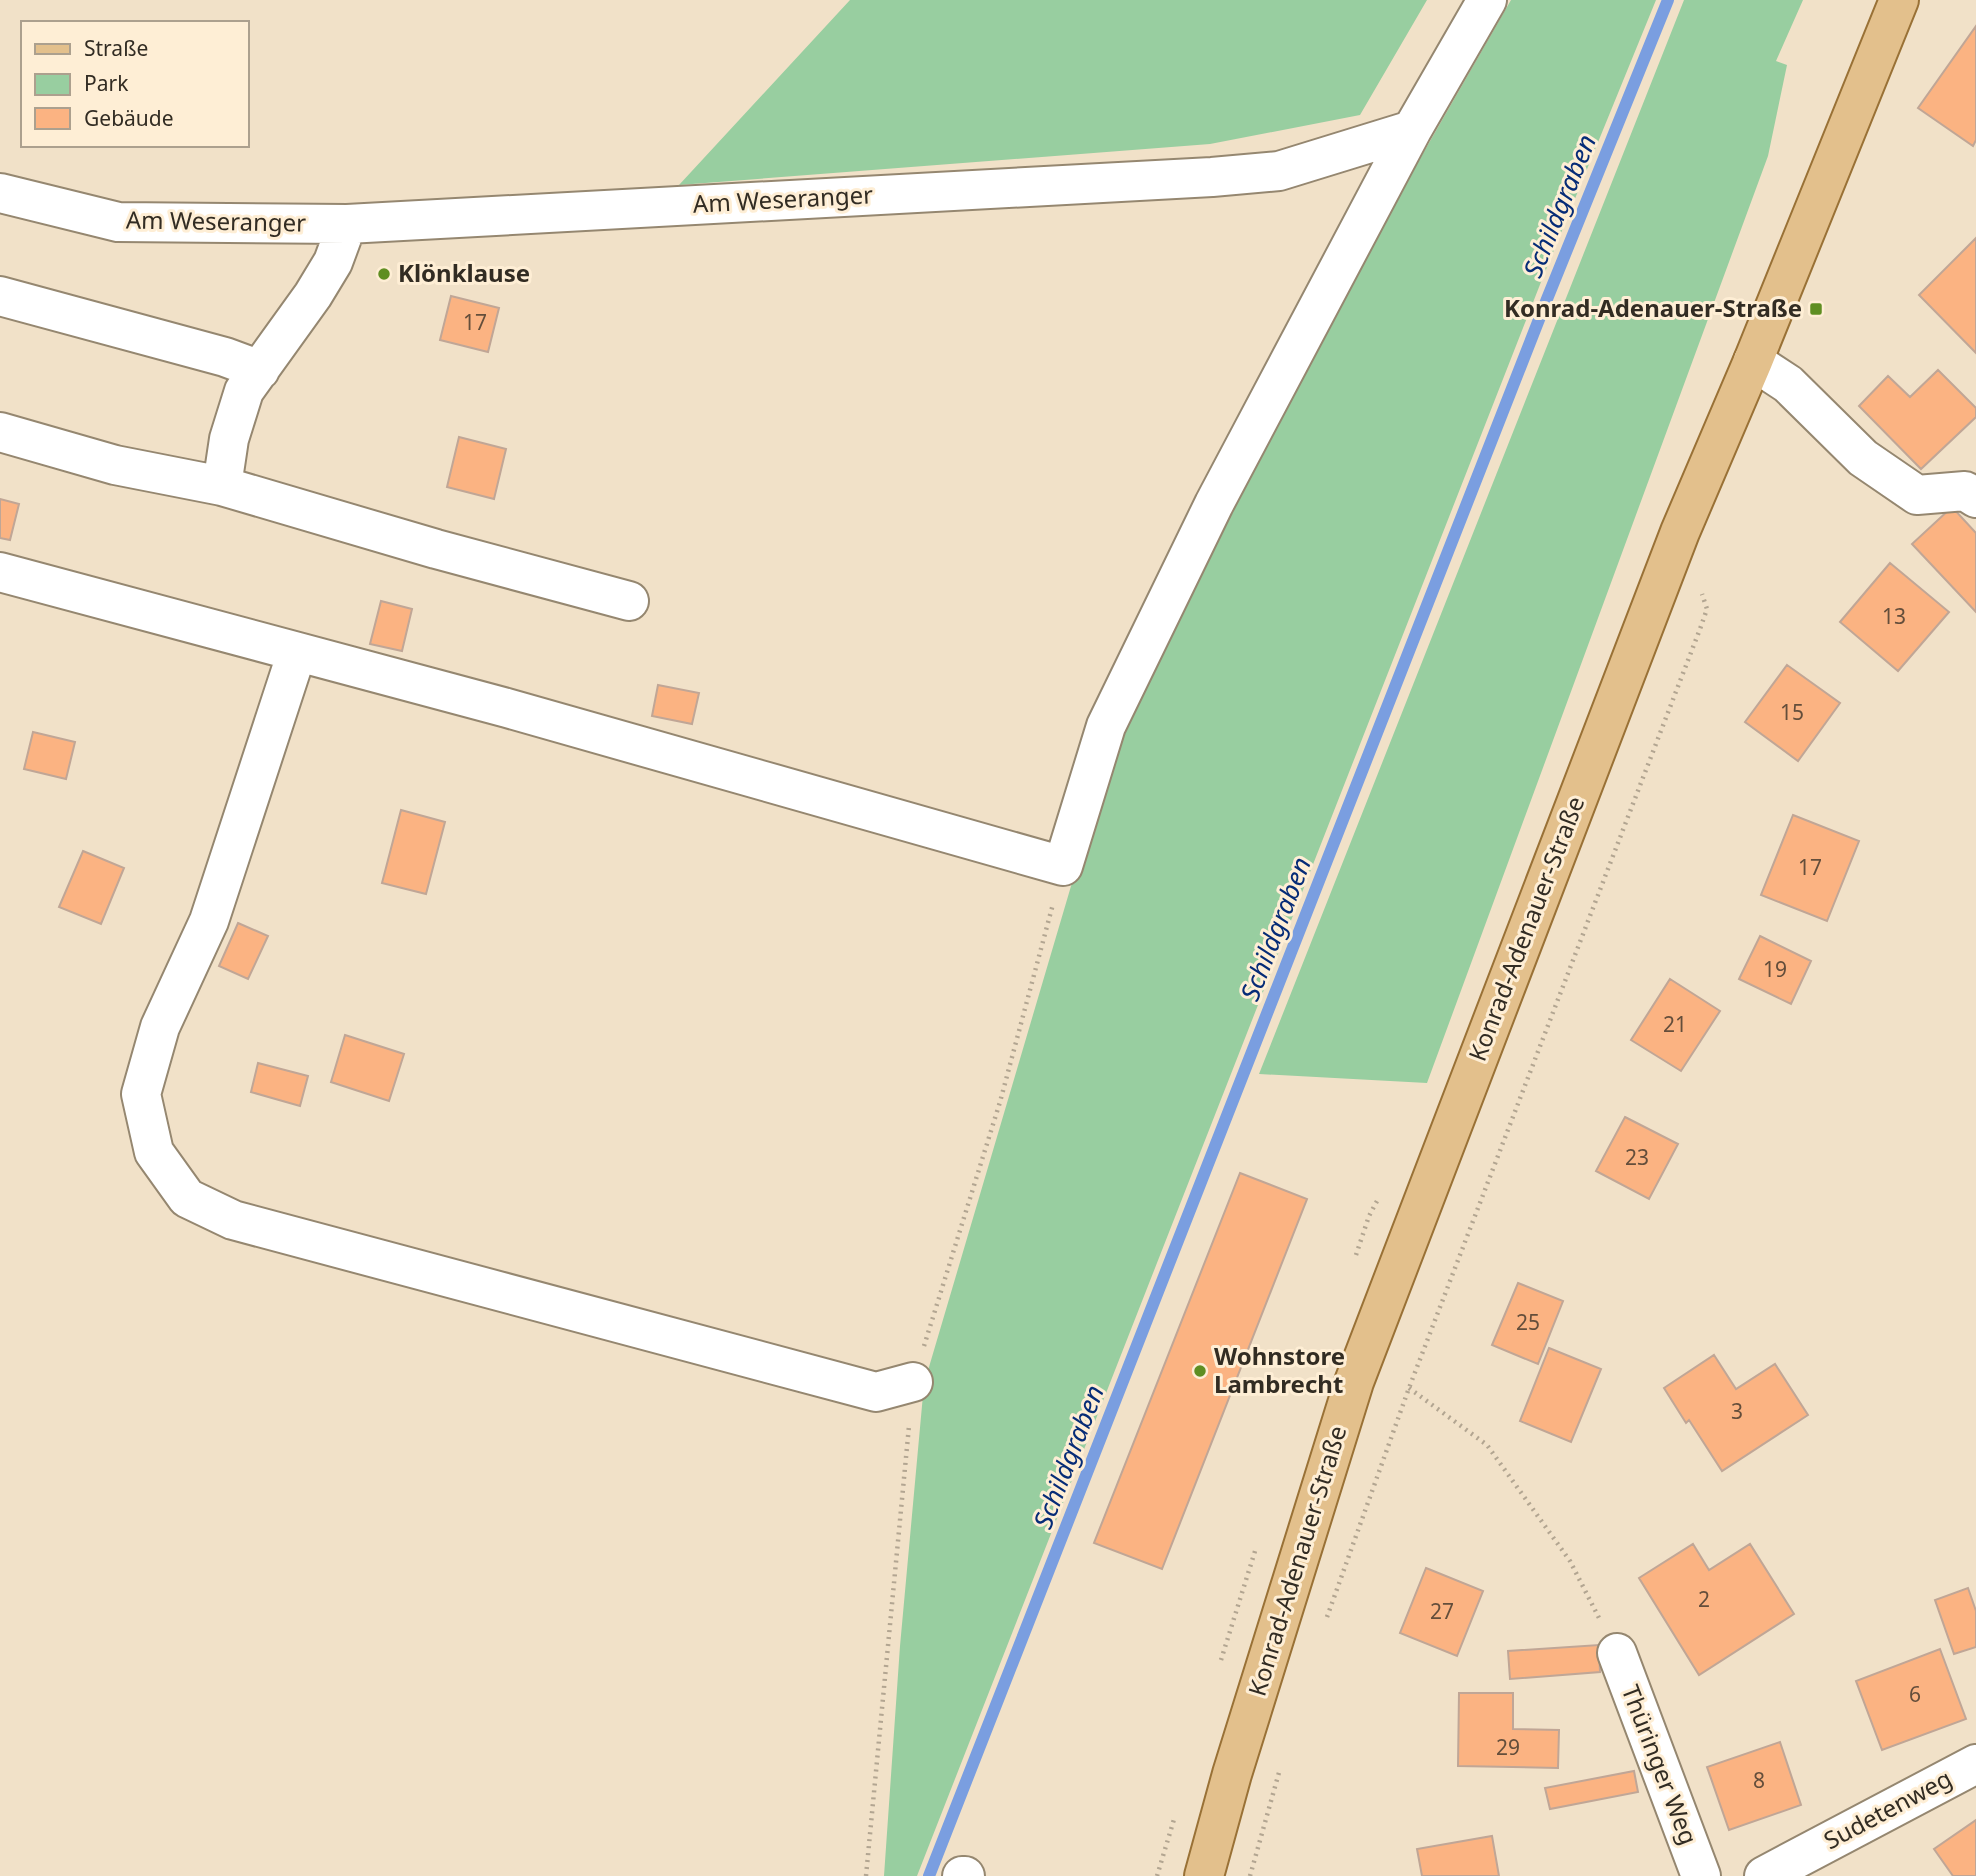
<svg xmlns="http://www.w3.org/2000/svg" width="1976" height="1876" font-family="'Noto Sans',sans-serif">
	<rect width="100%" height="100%" fill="#f1e1c8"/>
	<path fill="#98cea0" d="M850,0h577l-67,115 -150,29 -531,41z
		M1511,0h145l-115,282 -624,1594h-33l16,-230 24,-262 181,-613 71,-163 176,-331z
		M1684,0h119l-27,61 11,4 -19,91 -341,927 -168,-9z"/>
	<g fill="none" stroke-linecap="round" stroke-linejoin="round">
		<path stroke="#7a9ee0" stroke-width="12" d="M929,1876l618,-1577 121,-299"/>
	</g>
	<path fill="#fbb382" stroke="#c0a696" stroke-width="2" d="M1976,26v114l-3,6 -55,-38z
		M1976,238v115l-57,-58z
		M451,296l48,12 -11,44 -48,-12z
		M1938,370l38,38v9l-55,52 -62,-63 29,-30 22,21z
		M459,437l47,12 -12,50 -47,-12z
		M0,499l19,5 -9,36 -10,-2z
		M1952,507l24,26v79l-64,-68z
		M1890,563l59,49 -51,59 -58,-49z
		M381,601l31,8 -10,42 -32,-7z
		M1787,665l53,38 -42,58 -53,-39z
		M658,685l41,8 -7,31 -40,-8z
		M33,732l42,10 -9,37 -42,-10z
		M401,810l44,12 -19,72 -44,-11z
		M1793,815l66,26 -32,80 -66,-26z
		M83,851l41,17 -23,56 -42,-17z
		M238,923l30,13 -20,43 -29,-13z
		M1760,936l51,25 -20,43 -52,-25z
		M1670,979l50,32 -39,60 -50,-31z
		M345,1035l59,19 -15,47 -58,-19z
		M258,1063l50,13 -8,30 -49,-14z
		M1625,1117l53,27 -29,55 -53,-28z
		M1240,1173l67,26 -145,370 -68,-26z
		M1518,1283l45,18 -25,63 -46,-19z
		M1549,1348l52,21 -30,73 -51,-21z
		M1714,1355l22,34 39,-25 33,51 -86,56 -33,-51 -3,3 -22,-35z
		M1693,1544l16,26 41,-26 44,70 -95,61 -60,-97z
		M1426,1568l57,23 -26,65 -57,-23z
		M1968,1588l8,23v36l-22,7 -19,-54z
		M1599,1645l1,27 -90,7 -2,-28z
		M1940,1649l26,70 -84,31 -26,-69z
		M1459,1693h54v36l46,1 -1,38 -100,-2z
		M1780,1742l21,63 -72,25 -22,-63z
		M1634,1771l4,21 -88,17 -5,-21z
		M1976,1820v56h-23l-19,-27z
		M1492,1836l7,40h-77l-5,-27z"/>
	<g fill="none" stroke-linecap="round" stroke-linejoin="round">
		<defs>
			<path id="minor" d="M0,193l118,29 229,2 865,-47 67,-6 133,-41 75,-130
				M347,224l-14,38 -20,33 -69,96 -15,48 -7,47 214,63 193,52
				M0,296l225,61 35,13
				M1753,361l35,23 75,74 54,37 48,-4 11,7
				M0,432l115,33 107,21
				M0,572l507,136 556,158 43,-140 108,-222 198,-374
				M297,652l-88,269 -49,106 -19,67 13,58 33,46 46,22 643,172 37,-10
				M1617,1653l84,223
				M962,1876h3
				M1764,1876l212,-112"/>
			<path id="major" d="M1204,1876l28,-102 122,-392 326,-850 73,-171 146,-361"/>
		</defs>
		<use href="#minor" stroke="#958770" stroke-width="42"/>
		<use href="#major" stroke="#997136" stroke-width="42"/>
		<path stroke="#b2a591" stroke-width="4.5" stroke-dasharray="2 5" stroke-linecap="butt" d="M1356,1255l13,-39 8,-15
			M924,1346l76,-244 53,-198
			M1409,1388l78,57 83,116 29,57
			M1327,1617l82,-229 291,-759 7,-20 -5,-15
			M1221,1660l35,-112
			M866,1876l43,-450
			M1157,1876l18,-60
			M1250,1876l30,-107"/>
		<use href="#minor" stroke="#fff" stroke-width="38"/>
		<use href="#major" stroke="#e3c08c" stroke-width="38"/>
	</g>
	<g fill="#5f8e22" stroke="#feeed5" stroke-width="2.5">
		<circle cx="384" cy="274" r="7"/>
		<rect x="1809" y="302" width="14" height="14" rx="3.5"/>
		<circle cx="1200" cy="1371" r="7"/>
	</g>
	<g text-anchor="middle" stroke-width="6" stroke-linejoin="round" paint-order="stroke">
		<g font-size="21" fill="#644e3b">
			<text x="475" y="330">17</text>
			<text x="1894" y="624">13</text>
			<text x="1792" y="720">15</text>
			<text x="1810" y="875">17</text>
			<text x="1775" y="977">19</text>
			<text x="1675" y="1032">21</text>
			<text x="1637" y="1165">23</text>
			<text x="1528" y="1330">25</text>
			<text x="1737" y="1419">3</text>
			<text x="1704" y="1607">2</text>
			<text x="1442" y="1619">27</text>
			<text x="1915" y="1702">6</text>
			<text x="1508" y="1755">29</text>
			<text x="1759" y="1788">8</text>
		</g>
		<g font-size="24" fill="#322c23" stroke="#feeed5">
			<text transform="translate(783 200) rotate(-3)" y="8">Am Weseranger</text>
			<text transform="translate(216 222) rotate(1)" y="8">Am Weseranger</text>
			<text transform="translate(1527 929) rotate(-69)" y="8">Konrad-Adenauer-Straße</text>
			<text transform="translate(1298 1561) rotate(-73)" y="8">Konrad-Adenauer-Straße</text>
			<text transform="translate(1659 1765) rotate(69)" y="8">Thüringer Weg</text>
			<text transform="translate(1888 1810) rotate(-28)" y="8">Sudetenweg</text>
		</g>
		<g font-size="24" font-weight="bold" fill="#322c23" stroke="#feeed5" text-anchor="start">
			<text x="398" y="282">Klönklause</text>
			<text x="1802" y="317" text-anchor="end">Konrad-Adenauer-Straße</text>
			<text x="1214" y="1365">Wohnstore<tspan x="1214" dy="28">Lambrecht</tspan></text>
		</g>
		<g font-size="26" font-style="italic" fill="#062c77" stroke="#feeed5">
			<text transform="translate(1560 206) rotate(-68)" y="9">Schildgraben</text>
			<text transform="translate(1276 929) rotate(-69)" y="9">Schildgraben</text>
			<text transform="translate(1069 1457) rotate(-69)" y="9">Schildgraben</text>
		</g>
	</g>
	<rect x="21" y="21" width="228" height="126" fill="#feeed5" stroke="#aca08e" stroke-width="2"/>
	<rect x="35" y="44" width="35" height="10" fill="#e3c08c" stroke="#aca08e" stroke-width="2"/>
	<text x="84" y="56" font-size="21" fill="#322c23">Straße</text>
	<rect x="35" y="74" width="35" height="21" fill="#98cea0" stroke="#aca08e" stroke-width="2"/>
	<text x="84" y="91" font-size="21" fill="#322c23">Park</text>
	<rect x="35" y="108" width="35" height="21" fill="#fbb382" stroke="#aca08e" stroke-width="2"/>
	<text x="84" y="126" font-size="21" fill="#322c23">Gebäude</text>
</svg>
